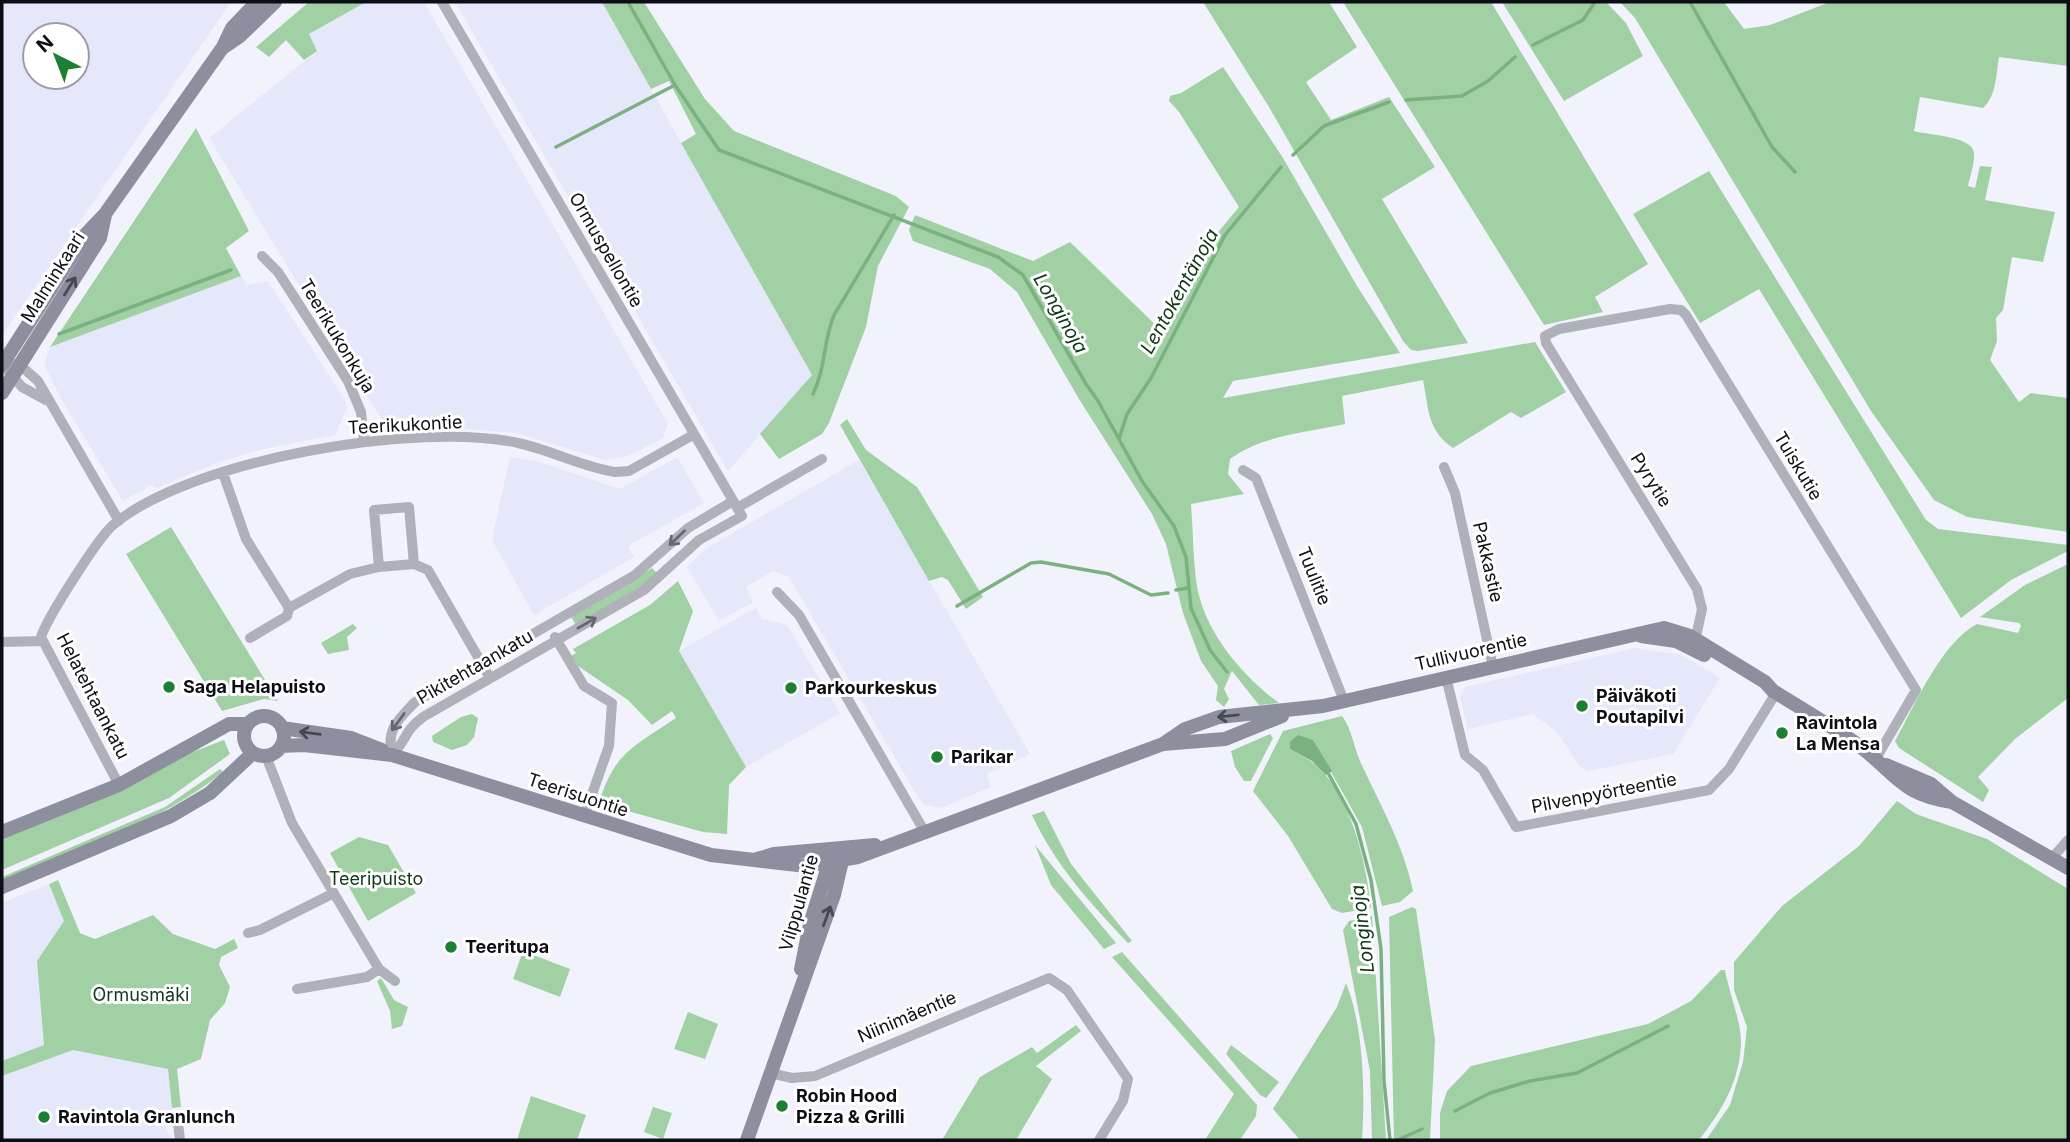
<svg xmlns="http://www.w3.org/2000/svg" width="2070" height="1142" font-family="Inter,sans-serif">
	<rect width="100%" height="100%" fill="#f2f2fd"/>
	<path fill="#e5e7fa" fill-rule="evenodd" d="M2,2h229l-229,333zM77,35v42h-42v-42z
		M366,2h58l244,422 -5,14 -35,18 -23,4 -88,-27 -64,-5 -65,2 -179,-292 108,-87 -8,-17z
		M455,2h147l210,374 -84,95z
		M241,276l6,9 21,-4 77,119 2,8 -12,27 -76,15 -40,12 -62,26 -6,-3 -28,16 -63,-104 -16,-33 6,-17z
		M510,457l30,5 80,27 57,-32 27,46 -76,43 6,11 -100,58 -42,-75z
		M859,460l171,294 -43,20 4,13 -50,21 -17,-4 -6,-7 -129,-220 -16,-6 -27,16 7,15 -34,19 -32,-54 18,-18z
		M756,608l6,11 25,6 53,88 -94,54 -67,-116z
		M1635,648l47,7 38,23 -47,76 -85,17 -8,-4 -23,-35 -24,-18 -65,15 -8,-31 5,-11z
		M49,884l15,37 -27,40 7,84 -42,16v-158z
		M73,1050l95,19 5,47 -7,6v7l6,11h-170v-64z"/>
	<path fill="#a1d0a5" d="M309,2h57l-57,32 8,17 -13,9 -18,-20 -17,17 -13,-10z
		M602,2h42l61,97 29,32 162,65 13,11 -31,59 -12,61 -37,96 -7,11 -43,25 -19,-25 52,-59 -131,-232 15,-9 -27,-53 -18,8z
		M1203,2h126l28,45 -51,35 25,38 58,-23 46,70 -53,32 86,144 -50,8 -7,-1 -8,-9 -134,-234z
		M1343,2h148l157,262 -53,33 8,15 -59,13z
		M1502,2h104l20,21 17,33 -79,45z
		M1620,2h104l20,27 26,-4 60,-23h238v64l-69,-9c-3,17 -2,38 -16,51l-63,-11 -6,34c13,4 59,5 60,22 1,10 -4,23 -6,33l7,2 5,-22 12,1 -7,33 70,12 -12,50 -31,-5 -9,53 -7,8 1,23 -7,19 29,42 12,-9 37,5v134l-101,-15 -33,-17 -63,-89 -236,-393z
		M1223,67l60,91 74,128 43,67 -167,28 -10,17 312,-56 31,50 -45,26 -10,-6 -58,36c-26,-18 -24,-38 -30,-68l-81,16 3,28c-40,9 -82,11 -115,35l-2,15 16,20 -53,10c2,25 2,51 5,76 6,49 45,95 83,123l-20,2 -27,-34 -8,18 5,10 -5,8 -8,-7 2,-14 -17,-25 -18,-48 -17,-69 -14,-30 -73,-115 -62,-107 -27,-23 -77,-28 -4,-11 6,-15 118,46 37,-19 93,90 42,-84 34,-41 -60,-95 -10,-11 1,-5 11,-3z
		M196,128l53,103 -23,17 15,28 -191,71z
		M1709,171l217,349 12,9 130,16v6l-57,29 -50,38 -202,-329 -59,34 -67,-109z
		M847,419l19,31 51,37 66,110 -17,12 -18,-29 -6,-3 -13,4 -89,-156z
		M171,527l107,174 -14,-2 -42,12 -96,-157z
		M2068,564v134l-53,41 -37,38 11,13 -6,12 -84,-54 -4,-7c20,-36 46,-98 82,-117l41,9 3,-7 -2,-3 -39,-6 45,-32z
		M652,568l6,6 -8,7 -74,44 -5,-8z
		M678,581l15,30 -14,40 67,116 -17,18 -2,49 -24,-2 -104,-29c15,-51 36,-57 77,-85l-4,-7 -20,14 -24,-25 -50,-34 -7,-10 5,-3 -3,-4 77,-44z
		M353,624l4,4 -10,9 2,13 -21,4 -7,-11z
		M472,714l6,4 -4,19 -7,8 -15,5 -19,-8 -1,-6 29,-19z
		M1342,716c10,13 11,29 18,45 20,44 43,82 53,130l-13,11 -18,4 -20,-79 -49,-87 -23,9c13,7 26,14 35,25 29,36 41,89 46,134l-29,5 -10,-4 -44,-73 -35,-45 30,-60z
		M1270,734l3,4 -22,43h-7l-9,-14 -4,-16z
		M224,740l6,14 -61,44 -167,72v-31l118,-47 70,-39z
		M220,769l3,3c-64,52 -146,77 -221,108v-3l163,-70z
		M1897,801l19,13 71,25 81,50v251h-362l24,-35 13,-43 4,-35 -13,-37v-28l48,-56 77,-60z
		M1044,811l27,53 61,77 -4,2c-37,-39 -73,-78 -96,-128z
		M359,837l29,8 28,48 -48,28 -38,-68z
		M1035,845l81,98 -12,6 -53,-64z
		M58,880l22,53 15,6 58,-24 20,19 42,15 19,-10 4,9 -17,9 -2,8 11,22 -5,16 -15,17 -9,39 -24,10 4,38 -9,1 -4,-39 -95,-19 -71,26v-15l42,-16 -7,-84 27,-40 -15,-37z
		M1412,907l4,2 19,131 -5,100h-36l-5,-223z
		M1372,916l14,224h-14l-2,-69 -27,-141 6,-9z
		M523,951l47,18 -10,28 -47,-18z
		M1122,952l135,153 -1,11 -16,24h-35l29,-46 -122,-137z
		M1721,970h4c4,23 15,48 16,70 0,39 -19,71 -42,100h-259v-27l7,-22 24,-25 177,-42 43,-23z
		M381,978l13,22 14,7 -6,19 -10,3 -2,-18 -13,-30z
		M1346,983c18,45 19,110 16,157h-62l-27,-31 64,-102z
		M688,1012l30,12 -13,35 -31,-10z
		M1076,1025l5,6 -45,35 16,13 -36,61h-74l38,-63 52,-30 5,6z
		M1231,1045l48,37 -13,16 -6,-3 -34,-41z
		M531,1096l55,19 -9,25h-60z
		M653,1107l19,6 -9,26 -19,-7z"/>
	<path fill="#7bb180" d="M1298,735l15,5 19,31 -6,4 -14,-14 -22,-12v-7z"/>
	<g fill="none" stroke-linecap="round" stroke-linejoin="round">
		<path stroke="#7bb180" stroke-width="3.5" d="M628,2l47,83 44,65 279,107 25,18 63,109 12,17 44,80 32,45 12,31 5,51 19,42 17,22
			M1690,2l82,145 23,25
			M1533,45l50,-25 12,-18
			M1406,100l56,-4 26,-15 27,-24
			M556,147l119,-62
			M1293,155l31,-29 65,-24
			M59,334l172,-64
			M813,394c13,-27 10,-52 21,-79l60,-100
			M1119,439l8,-25 24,-36 74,-143 56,-68
			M1176,590l12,-2
			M957,606l74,-43 10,-1 68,12 42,21 17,-2
			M1327,771l29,53 15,56 10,69 3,132 6,59
			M1455,1111l35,-18 40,-12 47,-8 91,-47
			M1398,1140l24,-11"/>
		<path stroke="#afb0ba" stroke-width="10" d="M262,256l16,16 70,109 13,31 3,29
			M13,364l7,1 18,16 81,140
			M8,371l14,16 24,13
			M1444,467l11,26 38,174
			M1243,470l13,8 88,223
			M223,473l23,66 43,69
			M737,508l85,-49
			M414,564l-5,-57 -35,3 5,57 35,-3 14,6 62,108
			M777,592l22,23 127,219
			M555,637l29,49 28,17 -3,43 -25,71
			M250,638l37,-22 2,-8 61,-34 29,-7
			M2,642l40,-1
			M1694,646l8,-37 -5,-20 -151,-246 -1,-7 14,-7 111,-20 11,1 5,5 230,375 -41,70
			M1446,677l19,78 18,15 33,57 193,-37 20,-21 47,-76
			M392,755c15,-15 12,-24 31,-38l221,-127 55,-50 43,-24 -300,-514
			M392,755c-6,-26 6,-35 23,-53l220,-127 53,-47 45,-27
			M266,756l26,67 87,146 16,12
			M119,785l-78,-148c6,-19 57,-99 72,-112 78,-66 307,-104 405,-82 33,7 64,24 97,29l14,-1 64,-36
			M2052,858l16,-18
			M248,933l12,-3 74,-37
			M297,989l70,-12 12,-8
			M770,1073l22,5 23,-2 234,-98 18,12 61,89 -5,22 -24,39
			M178,1123l2,17"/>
		<path stroke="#8e8f9e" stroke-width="14" d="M224,47l16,-11 35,-34
			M2,365l84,-131 19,-20 118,-167 9,-19 25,-26
			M2,393l98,-155 5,-23
			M1641,636l35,5 28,14
			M244 736a20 20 0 1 1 40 0a20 20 0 1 1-40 0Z
			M282,728l69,10 31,12
			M1163,744l62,-5 57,-23
			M281,746l23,-1 88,10 319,100 95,11 52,-9 305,-113 22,-15 34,-12 104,-11 341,-78 26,8 75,46 8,9c29,18 60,36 88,56 37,29 40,47 91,55
			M1886,765l45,19 21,18 116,66
			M2,832l117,-47 110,-61h19
			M757,859l17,-5 101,-9
			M2,887l169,-71 39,-23 43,-40
			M801,969l9,-45 21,-67
			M747,1140l87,-245 8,-34 -7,-11"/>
	</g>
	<defs><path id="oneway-shaft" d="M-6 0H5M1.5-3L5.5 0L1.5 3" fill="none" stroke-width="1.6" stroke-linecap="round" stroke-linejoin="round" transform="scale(1.75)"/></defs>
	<g stroke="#474853">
		<use href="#oneway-shaft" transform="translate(70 286) rotate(-58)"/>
		<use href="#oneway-shaft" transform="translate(1228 716) rotate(174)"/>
		<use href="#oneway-shaft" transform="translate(310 733) rotate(-173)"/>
		<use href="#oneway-shaft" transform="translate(827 916) rotate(-70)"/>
	</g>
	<g stroke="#666770">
		<use href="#oneway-shaft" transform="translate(677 538) rotate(136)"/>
		<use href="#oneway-shaft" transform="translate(587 623) rotate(-30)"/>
		<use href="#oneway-shaft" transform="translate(398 722) rotate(126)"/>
	</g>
	<g fill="#1b8033" stroke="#fff" stroke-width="2.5">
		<circle cx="169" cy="687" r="7"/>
		<circle cx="791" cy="688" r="7"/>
		<circle cx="1582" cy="706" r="7"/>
		<circle cx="1782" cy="733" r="7"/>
		<circle cx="937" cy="757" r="7"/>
		<circle cx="451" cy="947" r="7"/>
		<circle cx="782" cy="1106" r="7"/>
		<circle cx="44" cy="1117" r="7"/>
	</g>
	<g text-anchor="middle" stroke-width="6" stroke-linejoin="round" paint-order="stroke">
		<g font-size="18" fill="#0d0d16" stroke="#fff">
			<text transform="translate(606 250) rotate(60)" y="6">Ormuspellontie</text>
			<text transform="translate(53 277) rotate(-58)" y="6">Malminkaari</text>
			<text transform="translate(337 336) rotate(59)" y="6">Teerikukonkuja</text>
			<text transform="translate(405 425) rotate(-3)" y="6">Teerikukontie</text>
			<text transform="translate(1798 466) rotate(59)" y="6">Tuiskutie</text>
			<text transform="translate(1651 480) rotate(58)" y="6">Pyrytie</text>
			<text transform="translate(1488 562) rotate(77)" y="6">Pakkastie</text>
			<text transform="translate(1314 576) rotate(68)" y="6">Tuulitie</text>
			<text transform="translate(1471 652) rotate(-13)" y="6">Tullivuorentie</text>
			<text transform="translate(475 667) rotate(-30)" y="6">Pikitehtaankatu</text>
			<text transform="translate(93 696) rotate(63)" y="6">Helatehtaankatu</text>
			<text transform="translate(1604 793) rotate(-11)" y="6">Pilvenpyörteentie</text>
			<text transform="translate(578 795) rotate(18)" y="6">Teerisuontie</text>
			<text transform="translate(799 903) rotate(-74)" y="6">Vilppulantie</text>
			<text transform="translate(907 1017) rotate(-23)" y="6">Niinimäentie</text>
		</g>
		<g font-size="18" font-weight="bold" fill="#0d0d16" stroke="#fff" text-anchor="start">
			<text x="183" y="693">Saga Helapuisto</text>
			<text x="805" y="694">Parkourkeskus</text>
			<text x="1596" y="702">Päiväkoti<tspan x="1596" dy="21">Poutapilvi</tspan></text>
			<text x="1796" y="729">Ravintola<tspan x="1796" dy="21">La Mensa</tspan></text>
			<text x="951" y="763">Parikar</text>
			<text x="465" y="953">Teeritupa</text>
			<text x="796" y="1102">Robin Hood<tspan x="796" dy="21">Pizza &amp; Grilli</tspan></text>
			<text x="58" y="1123">Ravintola Granlunch</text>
		</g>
		<g font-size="18" fill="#113818" stroke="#fff">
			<text x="376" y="885">Teeripuisto</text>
			<text x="141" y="1001">Ormusmäki</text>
		</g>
		<g font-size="19" font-style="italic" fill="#0f3616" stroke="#fff">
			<text transform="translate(1179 291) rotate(-61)" y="7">Lentokentänoja</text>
			<text transform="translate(1061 313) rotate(60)" y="7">Longinoja</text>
			<text transform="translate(1362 929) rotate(-97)" y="7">Longinoja</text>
		</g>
	</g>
	<rect width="2070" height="1142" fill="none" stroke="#0d0d16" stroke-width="7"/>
	<g transform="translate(56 56) rotate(318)"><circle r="33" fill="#ffffff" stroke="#9e9ea2" stroke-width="2"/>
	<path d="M0-5L12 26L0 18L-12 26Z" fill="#1b8033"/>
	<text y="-10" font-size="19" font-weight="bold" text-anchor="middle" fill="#0d0d16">N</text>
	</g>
</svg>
